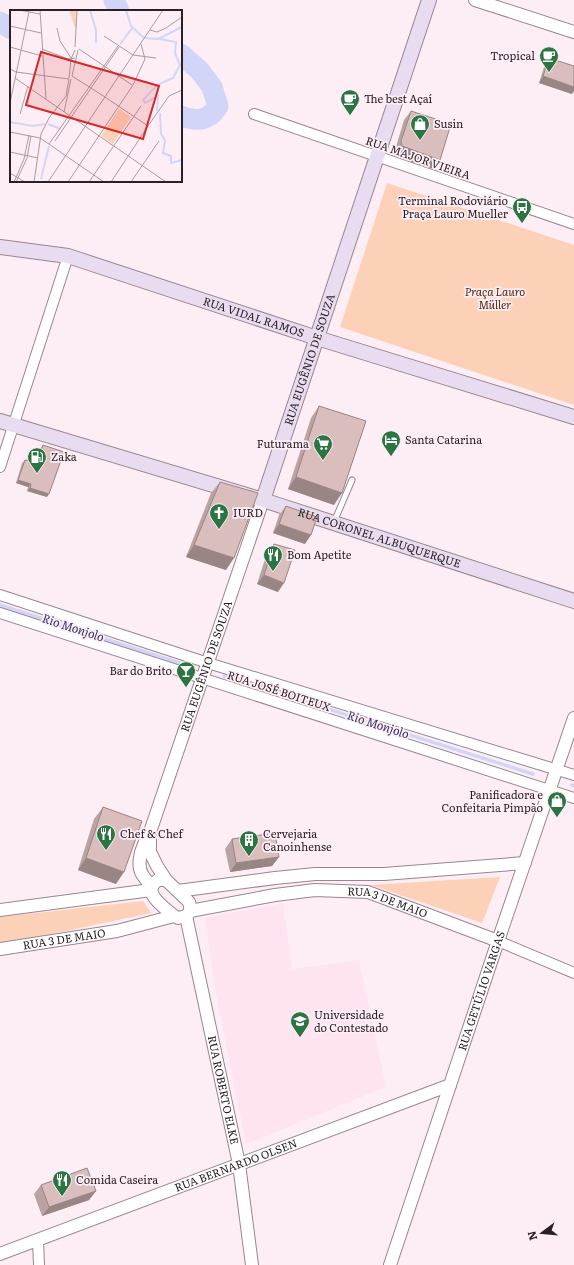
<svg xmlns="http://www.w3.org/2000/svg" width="574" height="1265" font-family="Literata,serif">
	<rect width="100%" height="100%" fill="#fdeef5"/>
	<path fill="#fee3f1" d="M283,903l9,66 67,-9 27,127 -140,57 -31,-155 -10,-71z"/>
	<path fill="#fdd1b7" d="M387,183l187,62v160l-234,-78z
		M500,877l-18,46 -111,-38z
		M143,901l8,12 -151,32v-28z"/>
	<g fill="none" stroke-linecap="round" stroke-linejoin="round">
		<path stroke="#d1d6f9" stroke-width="3.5" d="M0,605l192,62
			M224,676l309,98
			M572,785l2,1"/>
		<path stroke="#d1d6f9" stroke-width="21" d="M114,0l5,11
			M0,22l11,7
			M181,54l19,17 12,16 6,19c-9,15 -21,16 -37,10"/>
		<defs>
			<path id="service" d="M334,522l18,-42"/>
			<path id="minor" d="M254,114l320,110
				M0,467l68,-211
				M0,595l208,68 366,112
				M0,613l574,185
				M498,941l76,32
				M38,1241l1,24"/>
			<g id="tertiary">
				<path d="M475,0l99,32"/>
				<path d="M150,835v17l7,14 9,14"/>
				<path d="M158,880h8l23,22c2,6 2,10 -3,14l-8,2 -4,-2c-10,-9 -34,-24 -16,-36z"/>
				<path id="s1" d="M152,887c-3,-4 -7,-8 -10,-13 -7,-13 2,-31 8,-42l113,-332"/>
				<path d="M178,891l97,-13 40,-4h69l141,-11"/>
				<path d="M0,910l151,-20"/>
				<path id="s2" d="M190,911l85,-16 40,-5 53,2 130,49"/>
				<path id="s3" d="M186,916l53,248 13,101"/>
				<path id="s4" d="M0,949l117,-18 57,-15"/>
				<path id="s5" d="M0,1254l450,-169"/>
				<path id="s6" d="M390,1265l108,-324 76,-223"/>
			</g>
			<g id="secondary">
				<path id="s7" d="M0,247l68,9 249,82 257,79"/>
				<path id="s8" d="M0,421l263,79 311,101"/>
				<path id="s9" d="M263,500l166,-500"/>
			</g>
		</defs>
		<use href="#service" stroke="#9b8490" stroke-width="7"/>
		<use href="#minor" stroke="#9b8490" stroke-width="12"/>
		<use href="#tertiary" stroke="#9b8490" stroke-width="14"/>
		<use href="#secondary" stroke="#9b8490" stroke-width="16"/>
		<use href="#service" stroke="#fff" stroke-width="5"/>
		<use href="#minor" stroke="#fff" stroke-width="10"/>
		<use href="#tertiary" stroke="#fff" stroke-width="12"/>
		<use href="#secondary" stroke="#e8dcf0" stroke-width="14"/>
	</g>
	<path fill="#bba3a3" d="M549,58l23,36 -33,-11 6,-19z
		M411,111l29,49 -6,9 -39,-13v-6l9,-30z
		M319,406l15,99 -46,-16 23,-71z
		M43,445l4,52 -20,-6 1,-4 -12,-4 6,-20 3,-3 11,2 5,-14z
		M220,482l6,88 -40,-13 25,-64z
		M286,506l19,38 -32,-11 6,-18z
		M274,544l4,48 -21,-8 10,-31z
		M103,807l13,77 -38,-14 16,-51z
		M232,839l47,18 -7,9 -42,6 -5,-23z
		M41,1185l55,6 -7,9 -47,16 -8,-22z"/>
	<path fill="#998584" d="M543,76l31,11v4l-2,3 -33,-11z
		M402,146l38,14 -6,9 -39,-13z
		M296,477l46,16 -8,12 -46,-16z
		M18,480l13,4 -3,3 -12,-4z
		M30,488l19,6 -2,3 -20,-6z
		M279,524l32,11 -6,9 -32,-11z
		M194,545l40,13 -8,12 -40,-13z
		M264,575l20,8 -6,9 -21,-8z
		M279,857l-7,9 -42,6 6,-9z
		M86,858l38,14 -8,12 -38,-14z
		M96,1191l-7,9 -47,16 7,-9z"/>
	<path fill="#dabebd" stroke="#998584" d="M549,58l25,8v21l-31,-11z
		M411,111l40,13 -11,36 -38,-14 -1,-5z
		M319,406l47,15 -24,72 -46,-16z
		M43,445l21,7 -15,42 -19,-6 1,-4 -13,-4 7,-20 12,2z
		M220,482l38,11 -24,65 -40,-13z
		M286,506l31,11 -6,18 -32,-11z
		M274,544l21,6 -11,33 -20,-8z
		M103,807l39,14 -18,51 -38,-14z
		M275,833l4,24 -43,6 -4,-24z
		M87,1168l9,23 -47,16 -8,-22z"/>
	<defs>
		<symbol id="cafe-pin" viewBox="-11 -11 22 30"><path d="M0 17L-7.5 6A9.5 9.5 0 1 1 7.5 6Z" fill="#2b7543" stroke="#fdeef5"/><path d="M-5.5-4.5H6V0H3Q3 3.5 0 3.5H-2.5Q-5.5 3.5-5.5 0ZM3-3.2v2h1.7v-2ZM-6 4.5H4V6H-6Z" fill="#fff"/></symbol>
		<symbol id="shop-pin" viewBox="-11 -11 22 30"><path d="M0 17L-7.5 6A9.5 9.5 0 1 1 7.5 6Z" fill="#2b7543" stroke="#fdeef5"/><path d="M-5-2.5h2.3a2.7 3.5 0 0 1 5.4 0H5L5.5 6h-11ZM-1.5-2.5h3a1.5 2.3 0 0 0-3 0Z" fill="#fff"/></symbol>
		<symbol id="bus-pin" viewBox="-11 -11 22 30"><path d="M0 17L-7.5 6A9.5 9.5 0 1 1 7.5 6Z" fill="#2b7543" stroke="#fdeef5"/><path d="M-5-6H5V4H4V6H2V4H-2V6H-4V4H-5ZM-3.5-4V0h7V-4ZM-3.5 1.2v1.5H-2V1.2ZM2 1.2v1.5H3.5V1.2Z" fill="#fff"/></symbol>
		<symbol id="hotel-pin" viewBox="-11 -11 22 30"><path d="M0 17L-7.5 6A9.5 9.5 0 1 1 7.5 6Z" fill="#2b7543" stroke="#fdeef5"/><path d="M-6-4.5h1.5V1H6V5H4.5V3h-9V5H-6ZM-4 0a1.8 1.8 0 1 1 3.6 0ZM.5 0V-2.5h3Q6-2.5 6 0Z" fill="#fff"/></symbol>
		<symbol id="supermarket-pin" viewBox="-11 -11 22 30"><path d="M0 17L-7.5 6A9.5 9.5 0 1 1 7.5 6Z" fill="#2b7543" stroke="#fdeef5"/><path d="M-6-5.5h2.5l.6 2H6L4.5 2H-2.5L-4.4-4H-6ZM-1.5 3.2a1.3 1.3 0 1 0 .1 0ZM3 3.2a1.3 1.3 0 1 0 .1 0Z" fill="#fff"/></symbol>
		<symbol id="fuel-pin" viewBox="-11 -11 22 30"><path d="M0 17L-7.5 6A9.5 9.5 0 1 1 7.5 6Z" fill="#2b7543" stroke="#fdeef5"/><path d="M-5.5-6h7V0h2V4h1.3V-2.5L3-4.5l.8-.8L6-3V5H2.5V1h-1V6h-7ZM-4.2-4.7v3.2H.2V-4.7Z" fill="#fff"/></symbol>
		<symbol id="church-pin" viewBox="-11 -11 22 30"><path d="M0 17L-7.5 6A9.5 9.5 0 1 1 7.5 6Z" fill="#2b7543" stroke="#fdeef5"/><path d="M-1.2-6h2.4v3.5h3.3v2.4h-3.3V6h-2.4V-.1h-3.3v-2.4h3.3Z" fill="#fff"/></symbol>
		<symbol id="restaurant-pin" viewBox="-11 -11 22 30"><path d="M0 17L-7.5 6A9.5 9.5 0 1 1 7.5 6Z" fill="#2b7543" stroke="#fdeef5"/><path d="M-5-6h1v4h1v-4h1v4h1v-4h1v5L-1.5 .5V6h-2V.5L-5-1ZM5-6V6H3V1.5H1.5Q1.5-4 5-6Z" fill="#fff"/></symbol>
		<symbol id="bar-pin" viewBox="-11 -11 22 30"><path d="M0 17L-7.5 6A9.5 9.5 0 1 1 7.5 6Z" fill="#2b7543" stroke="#fdeef5"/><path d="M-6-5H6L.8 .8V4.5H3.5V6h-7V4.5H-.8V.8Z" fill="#fff"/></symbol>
		<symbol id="building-pin" viewBox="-11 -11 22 30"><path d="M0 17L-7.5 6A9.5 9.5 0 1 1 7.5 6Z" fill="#2b7543" stroke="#fdeef5"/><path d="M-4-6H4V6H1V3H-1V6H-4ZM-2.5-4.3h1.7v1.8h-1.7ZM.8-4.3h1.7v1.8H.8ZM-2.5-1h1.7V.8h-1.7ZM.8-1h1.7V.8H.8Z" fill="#fff"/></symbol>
		<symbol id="university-pin" viewBox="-11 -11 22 30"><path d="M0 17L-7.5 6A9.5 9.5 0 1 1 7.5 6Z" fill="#2b7543" stroke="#fdeef5"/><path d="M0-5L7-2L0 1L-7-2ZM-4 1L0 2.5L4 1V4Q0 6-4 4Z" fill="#fff"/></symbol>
	</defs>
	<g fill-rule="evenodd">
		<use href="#cafe-pin" x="538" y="45" width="22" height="30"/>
		<use href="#cafe-pin" x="339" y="88" width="22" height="30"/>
		<use href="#shop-pin" x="409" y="113" width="22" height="30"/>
		<use href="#bus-pin" x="511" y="196" width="22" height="30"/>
		<use href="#hotel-pin" x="380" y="429" width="22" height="30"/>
		<use href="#supermarket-pin" x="312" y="433" width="22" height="30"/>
		<use href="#fuel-pin" x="26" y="446" width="22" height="30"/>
		<use href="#church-pin" x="208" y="502" width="22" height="30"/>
		<use href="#restaurant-pin" x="262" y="544" width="22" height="30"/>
		<use href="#bar-pin" x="175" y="660" width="22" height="30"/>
		<use href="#shop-pin" x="546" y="790" width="22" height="30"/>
		<use href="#restaurant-pin" x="95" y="823" width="22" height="30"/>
		<use href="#building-pin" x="238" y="829" width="22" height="30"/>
		<use href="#university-pin" x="289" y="1010" width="22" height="30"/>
		<use href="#restaurant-pin" x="51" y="1169" width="22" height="30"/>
	</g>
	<g text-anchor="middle" stroke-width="3.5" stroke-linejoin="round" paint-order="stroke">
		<g font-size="11" fill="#292025" stroke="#fdeef5" text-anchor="start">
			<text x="535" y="60" text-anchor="end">Tropical</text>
			<text x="364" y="103">The best Açaí</text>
			<text x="434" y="128">Susin</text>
			<text x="508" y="205" text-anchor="end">Terminal Rodoviário<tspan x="508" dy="13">Praça Lauro Mueller</tspan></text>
			<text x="405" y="444">Santa Catarina</text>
			<text x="309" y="448" text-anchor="end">Futurama</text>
			<text x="51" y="461">Zaka</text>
			<text x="233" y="517">IURD</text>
			<text x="287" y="559">Bom Apetite</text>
			<text x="172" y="675" text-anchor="end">Bar do Brito</text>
			<text x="543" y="799" text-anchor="end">Panificadora e<tspan x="543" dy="13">Confeitaria Pimpão</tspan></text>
			<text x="120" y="838">Chef &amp; Chef</text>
			<text x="263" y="838">Cervejaria<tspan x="263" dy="13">Canoinhense</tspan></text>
			<text x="314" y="1019">Universidade<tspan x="314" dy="13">do Contestado</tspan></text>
			<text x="76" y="1184">Comida Caseira</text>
		</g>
		<g font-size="11" fill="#292025" stroke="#fdeef5">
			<text transform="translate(418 158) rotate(19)" y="4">RUA MAJOR VIEIRA</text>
			<text dy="4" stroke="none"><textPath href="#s7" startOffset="264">RUA VIDAL RAMOS</textPath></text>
			<text dy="4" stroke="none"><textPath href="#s9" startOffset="148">RUA EUGÊNIO DE SOUZA</textPath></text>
			<text dy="4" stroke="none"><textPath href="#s8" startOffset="397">RUA CORONEL ALBUQUERQUE</textPath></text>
			<text dy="4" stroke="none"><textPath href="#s1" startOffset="236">RUA EUGÊNIO DE SOUZA</textPath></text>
			<text transform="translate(279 691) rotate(18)" y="4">RUA JOSÉ BOITEUX</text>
			<text dy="4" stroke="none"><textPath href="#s2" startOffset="201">RUA 3 DE MAIO</textPath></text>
			<text dy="4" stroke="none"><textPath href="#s4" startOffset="65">RUA 3 DE MAIO</textPath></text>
			<text dy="4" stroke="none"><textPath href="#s6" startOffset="289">RUA GETÚLIO VARGAS</textPath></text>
			<text dy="4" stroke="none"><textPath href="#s3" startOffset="178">RUA ROBERTO ELKE</textPath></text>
			<text dy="4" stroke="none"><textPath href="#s5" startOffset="252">RUA BERNARDO OLSEN</textPath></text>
		</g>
		<g font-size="11" font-style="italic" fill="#52290d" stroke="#fdeef5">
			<text x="495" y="296">Praça Lauro<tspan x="495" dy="13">Müller</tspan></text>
		</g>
		<g font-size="12" font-style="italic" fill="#2f3065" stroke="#fdeef5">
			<text transform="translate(73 628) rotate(18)" y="4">Rio Monjolo</text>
			<text transform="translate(378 725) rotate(18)" y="4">Rio Monjolo</text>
		</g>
	</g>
	<g transform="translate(10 10)">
		<rect width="172" height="172" fill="#fdeef5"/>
		<path d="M59,0h7l1,17 -2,1zM109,99l12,8 -18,27 -12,-8z" fill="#fdd1b7"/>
		<path fill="none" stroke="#d1d6f9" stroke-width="2" d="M80,0l6,20v13M116,0l5,16 13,12 14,1 24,-12M110,34l13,-17M147,101l1,-15 -13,7 -2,-3 14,-15 16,-7 7,-13 -5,-12 1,-11 -16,-3M150,103l1,21 4,6 -2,13 8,3v7l11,-3M0,112l23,4 12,-2M38,114l13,5M31,169l8,-33"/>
		<path fill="none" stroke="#a89ca2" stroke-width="1" d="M9,0l21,4M30,0l6,89M0,16l31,7M47,18l3,13 11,17M140,20l7,2 9,-4 16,-11M94,26l29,19 23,3M0,37l32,9M65,37l2,-37M32,39l26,10 7,-1M69,39l53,36M0,59l6,3 53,7M62,66l33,21M62,66l6,-26M5,68l151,104M59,68l2,-19 4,-9M95,87l43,29 21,-30 13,-6M0,93l19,-91M54,102l7,-33M10,104l8,-28M0,122l30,6 64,44M45,131l64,-94M39,134l69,-98M0,142l28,6M0,163l15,9M4,172l10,-23 5,-24M6,172l11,-24 4,-22M24,172l7,-48 8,-16 17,-22 3,-17M38,172l115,-172M58,172l65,-97 12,-26 -4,-15M79,172l52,-76M101,172l37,-56M121,172l28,-41"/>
		<path fill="#d62828" fill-opacity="0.15" stroke="#d62828" stroke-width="2" d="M31,42l118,34 -16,53 -117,-34z"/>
		<rect width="172" height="172" fill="none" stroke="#292025" stroke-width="2"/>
	</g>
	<g transform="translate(542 1233) rotate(254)" stroke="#fdeef5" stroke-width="3" paint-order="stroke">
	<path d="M0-3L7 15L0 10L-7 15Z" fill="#292025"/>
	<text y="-6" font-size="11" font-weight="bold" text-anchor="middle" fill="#292025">N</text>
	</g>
</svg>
